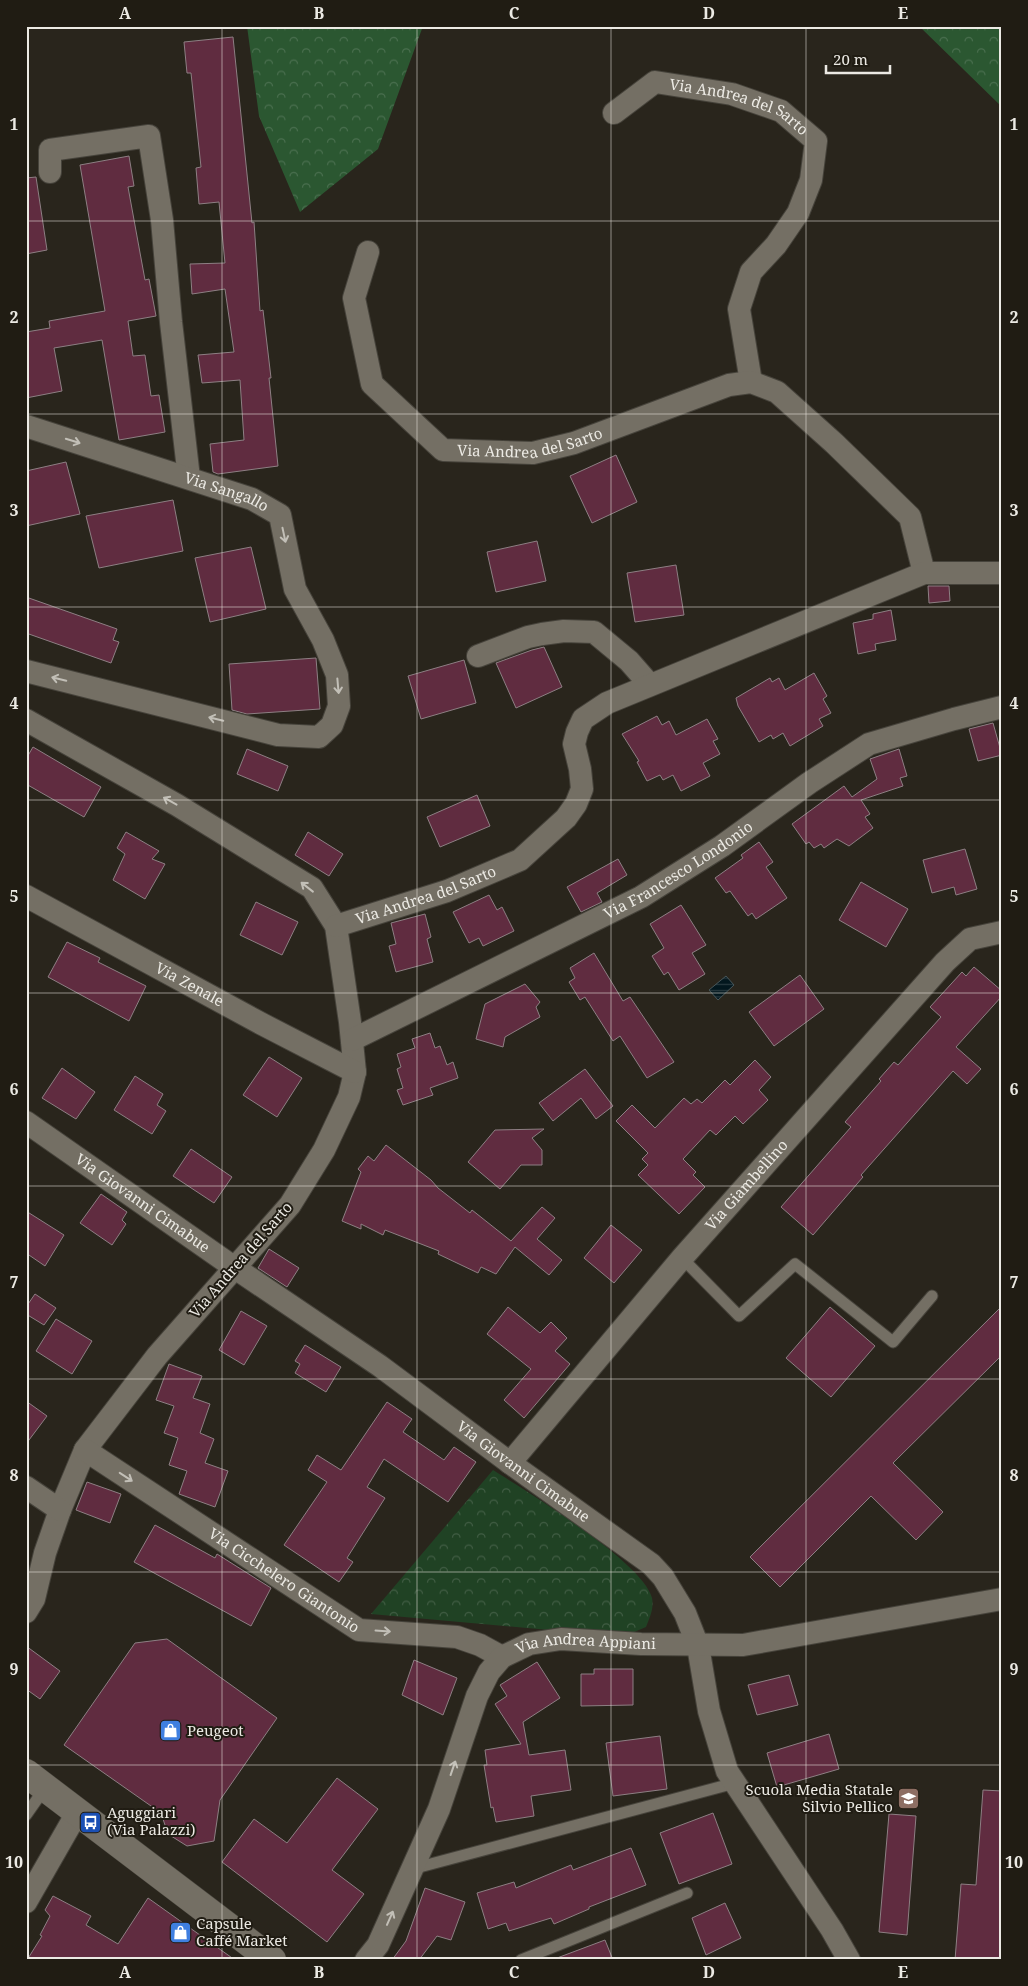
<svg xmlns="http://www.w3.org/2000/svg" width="1028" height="1986" font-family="'Noto Serif',serif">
	<defs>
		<pattern id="forest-crowns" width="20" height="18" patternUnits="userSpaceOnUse" patternTransform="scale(1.25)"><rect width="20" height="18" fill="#2b5731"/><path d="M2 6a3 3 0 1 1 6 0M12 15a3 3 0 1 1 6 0" fill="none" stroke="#4a6f4f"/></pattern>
		<pattern id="park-crowns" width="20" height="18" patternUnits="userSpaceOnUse" patternTransform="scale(1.25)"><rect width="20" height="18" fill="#204224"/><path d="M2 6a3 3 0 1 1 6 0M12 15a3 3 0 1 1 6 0" fill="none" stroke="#415d44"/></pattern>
		<pattern id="water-rules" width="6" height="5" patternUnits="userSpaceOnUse" patternTransform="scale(1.25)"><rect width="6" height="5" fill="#02171e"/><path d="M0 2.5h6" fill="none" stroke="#27393f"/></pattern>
	</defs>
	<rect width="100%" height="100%" fill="#29251c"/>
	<path fill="url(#forest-crowns)" d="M247,26h176l-45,123 -78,63 -41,-96z
		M919,26h83v81z"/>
	<path fill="url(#park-crowns)" d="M493,1470c33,21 150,92 159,128 2,10 -2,19 -6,29l-19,8h-23l-233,-21z"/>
	<path fill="url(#water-rules)" stroke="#485659" d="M726,976l8,9 -16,15 -9,-10z"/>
	<path fill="#602c40" stroke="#8d7f83" d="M233,37l19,186 2,-1 6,89 3,-1 8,68h-2l9,88 -60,8 -5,-2 -3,-28 34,-4 -4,-60 -38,3 -4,-28 36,-3 -9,-63 -33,5 -2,-30 35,-1 -6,-61 -20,2 -3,-36 5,-1 -10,-94h-4l-3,-31z
		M129,156l5,30 -6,1 17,93 4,-1 7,37 -28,5 5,35 12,-1 6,41 8,-1 6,37 -46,8 -17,-100 -48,8 8,43 -36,7v-66l24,-4 -1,-7 56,-10 -25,-146z
		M36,177l11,73 -21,4v-76z
		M616,455l21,47 -45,21 -22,-47z
		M66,462l14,52 -54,12v-55z
		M173,500l10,51 -84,17 -13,-52z
		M537,541l9,40 -50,11 -9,-40z
		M251,547l15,62 -56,13 -15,-64z
		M676,565l8,50 -49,7 -8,-49z
		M928,586h21l1,15 -21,2z
		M26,597l91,32 -4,11 6,2 -8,21 -85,-30z
		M891,610l5,30 -21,4 1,6 -18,4 -5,-31 20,-4v-5z
		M544,647l18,40 -46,21 -20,-45 36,-13z
		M316,658l4,51 -73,5 -15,-4 -3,-46z
		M464,660l12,43 -55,16 -13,-43z
		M814,673l13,23 -4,3 8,14 -12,6 4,7 -33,20 -7,-13 -10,6 -2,-4 -12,7 -21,-36 -2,-8 34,-20 2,4 7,-4 6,12z
		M657,716l5,9 7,-4 7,14 31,-16 11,20 -5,2 7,13 -17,9 7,13 -29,15 -8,-16 -10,5 -3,-5 -13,6 -10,-19 2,-1 -17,-27z
		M993,723l9,32 -24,6 -9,-32z
		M33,747l68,40 -17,30 -58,-33v-25z
		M247,749l41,17 -10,25 -41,-17z
		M899,749l8,27 -7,2 3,8 -42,14 9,14 -5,3 8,11 -24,18 -12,-7 -13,9 -3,-4 -7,4 -5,-6 -3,2 -14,-20 52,-38 8,11 25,-18 -7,-20z
		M477,795l13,31 -50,21 -13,-30z
		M126,832l33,19 -7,8 13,5 -20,35 -32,-19 12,-26 -8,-6z
		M308,832l35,22 -14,22 -34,-21z
		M759,842l14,20 -7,5 21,31 -31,21 -4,-6 -4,3 -18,-25 -4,2 -11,-15 28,-20 -2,-3z
		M965,849l12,40 -21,6 -2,-8 -22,6 -9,-33z
		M618,859l9,16 -30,18 5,9 -21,10 -14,-25z
		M861,882l47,27 -22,38 -47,-27z
		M489,895l8,15 5,-3 12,24 -31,15 -4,-8 -10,5 -16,-31z
		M256,902l42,20 -16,33 -42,-20z
		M681,905l25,40 -14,8 13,21 -26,16 -11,-18 -4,3 -12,-19 12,-8 -14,-24z
		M425,914l6,23 -4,2 6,23 -37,10 -7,-26 7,-2 -5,-21z
		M67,942l33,16 -2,4 48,24 -17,35 -81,-44z
		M594,953l29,48 7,-4 44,65 -27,16 -27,-42 -7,5 -28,-44 -5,3 -11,-18 6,-4 -5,-10z
		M974,967l28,24v5l-46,51 25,22 -14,15 -14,-13 -92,104 2,2 -50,58 -32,-28 70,-80 -6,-5 36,-41 -2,-2 15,-17 4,3 43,-48 -11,-10 32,-35 4,4z
		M800,975l24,34 -50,37 -25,-34z
		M525,984l15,18 -4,5 4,10 -35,20 -2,10 -27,-8 9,-35z
		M430,1033l5,15 5,-2 7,19 6,-3 5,16 -28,10 3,7 -30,10 -6,-15 6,-2 -6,-19 4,-2 -4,-13 18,-6 -3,-9z
		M269,1057l33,21 -25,39 -34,-22z
		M755,1060l16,17 -12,13 9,10 -25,24 -8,-8 -19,19 -6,-5 -27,29 13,13 -3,3 12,12 -26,27 -41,-39 10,-10 -6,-6 6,-6 -32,-32 16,-16 23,23 29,-30 7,6 6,-5 5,4 23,-23 5,5z
		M62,1068l33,24 -19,27 -34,-21z
		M585,1069l28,37 -17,13 -15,-21 -28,23 -14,-18z
		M135,1076l28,18 -6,11 9,6 -14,23 -38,-24z
		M544,1129l-12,9 10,12v15h-21l-21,24 -32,-27 27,-32z
		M386,1145l45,35 7,8 32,25 2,-3 39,31 31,-34 13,11 -18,21 25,21 -13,15 -34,-28 -19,27 -15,-7 -3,6 -40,-19 1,-3 -54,-21 -2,5 -22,-11v5l-19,-8 19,-49 -3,-3 10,-13 6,5z
		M191,1149l41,28 -18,26 -41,-27z
		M101,1194l26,18 -5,8 4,4 -14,21 -32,-22z
		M26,1211l38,24 -19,31 -19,-13z
		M611,1225l31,25 -28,33 -30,-25z
		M269,1249l30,19 -12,19 -29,-19z
		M35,1294l21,14 -12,17 -18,-11v-7z
		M1002,1306v49l-109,108 50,49 -27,28 -45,-44 -91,91 -30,-30z
		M508,1307l32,26 11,-11 16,16 -12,13 15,13 -46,54 -20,-18 27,-31 -44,-35z
		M830,1307l45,39 -44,51 -45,-39z
		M241,1311l26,15 -23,39 -25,-15z
		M56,1319l36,22 -20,33 -36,-23z
		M305,1345l36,22 -15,25 -31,-19 5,-9 -5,-3z
		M169,1364l33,12 -9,22 17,6 -10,29 14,6 -9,24 23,8 -13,36 -36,-13 8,-23 -18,-6 9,-27 -14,-5 10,-27 -18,-6z
		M26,1401l21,15 -21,28z
		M387,1402l25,17 -9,13 41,28 10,-13 22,15 -28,40 -64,-43 -17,28 18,11 -38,60 6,4 -14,20 -55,-37 43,-63 -19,-12 9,-15 24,15z
		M87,1482l34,12 -11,29 -34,-13z
		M155,1525l60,33 2,-4 54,34 -20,38 -117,-64z
		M167,1639l110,79 -57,82 -6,41 -27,5 -19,-12 -7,-21 -97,-68 71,-102z
		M26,1646l34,25 -20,28 -14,-10z
		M414,1660l43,18 -14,37 -41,-20z
		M537,1662l23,36 -37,24 6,33 36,-5 6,40 -40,6 3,20 -38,6 -3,-15 -2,1 -7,-43h3l-2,-15 36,-6 -26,-40 12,-8 -7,-11z
		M594,1669h39v36l-52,1v-32h13z
		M789,1675l9,30 -41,10 -9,-30z
		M829,1734l10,35 -62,18 -10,-34z
		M660,1736l7,53 -54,7 -7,-53z
		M337,1778l41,31 -46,61 32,24 -37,48 -105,-80 32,-43 33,24z
		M983,1790l19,1v169h-47l6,-76 15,1z
		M713,1813l19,51 -53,20 -19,-51z
		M889,1814l27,2 -9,119 -28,-3z
		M631,1848l15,37 -57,22v2l-35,15 -3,-6 -42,13 -3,-8 -18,6 -11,-36 37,-11 2,6 55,-23 2,5z
		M425,1888l40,14 -14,38 -14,-4 -18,24h-27l14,-19z
		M53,1896l38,20 -5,9 32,19 30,-46 87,62h-208l15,-24 -2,-1 10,-19 -5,-6z
		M725,1903l16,35 -35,17 -14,-37z
		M605,1940l8,20h-56v-2z"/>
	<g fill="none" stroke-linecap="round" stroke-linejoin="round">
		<defs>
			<path id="lane" d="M682,1258l57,58 56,-52 98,78 39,-46
				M26,1815l19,-27
				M412,1869l323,-86
				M521,1960l166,-67"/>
			<g id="street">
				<path id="s1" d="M614,113l41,-31 77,12 49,17 35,30 -5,39 -13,33 -22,32 -25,27 -12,37 12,73"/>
				<path d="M50,172v-22l99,-14 13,84 9,102 18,156"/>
				<path id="s2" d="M368,252l-14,46 18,86 71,66 90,3 41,-10 155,-58 22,-3 26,10 57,51 76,74 14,56"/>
				<path id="s3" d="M26,426l226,73 28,16 15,74 28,51 14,35 2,31 -7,19 -13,12 -41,-2 -252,-64"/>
				<path d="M478,656l50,-19 14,-3 22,-3 30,1 35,29 21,24"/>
				<path d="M26,720l151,85 135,83 24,38 14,96 5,50 -6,25 -25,53 -34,55 -133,151 -72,94 -25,60 -15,43 -11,46 -8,13"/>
				<path id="s4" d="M26,896l236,128 93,48"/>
				<path id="s5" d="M336,926l111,-35 73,-31 46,-42 10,-14 6,-15 -2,-20 -6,-25 3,-12 6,-13 24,-16 317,-130h78"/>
				<path id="s6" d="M352,1040l289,-143 81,-51 87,-63 60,-39 85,-25 48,-12"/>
				<path id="s7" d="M26,1122l209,146 145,98 130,97 141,101 12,13 22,36 13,33 11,65 18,60 105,159 17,30"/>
				<path id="s8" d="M85,1450l274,180 98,7 23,8 22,12"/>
				<path id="s9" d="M510,1463l172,-205 263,-296 25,-23 32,-7"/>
				<path d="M26,1487l34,23"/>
				<path d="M26,1902l51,-89"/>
				<path id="s10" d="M366,1960l12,-15 61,-136 38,-113 12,-24 13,-15 27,-13 32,-5 80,5 102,1 259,-46"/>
			</g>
			<path id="secondary" d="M26,1773l246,187"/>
		</defs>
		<use href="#lane" stroke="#46433b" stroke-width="13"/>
		<use href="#street" stroke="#46433b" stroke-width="24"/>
		<use href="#secondary" stroke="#46433b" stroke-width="29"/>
		<use href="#lane" stroke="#746f64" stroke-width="11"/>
		<use href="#street" stroke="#746f64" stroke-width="22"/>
		<use href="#secondary" stroke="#746f64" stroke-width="28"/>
	</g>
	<defs><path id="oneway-shaft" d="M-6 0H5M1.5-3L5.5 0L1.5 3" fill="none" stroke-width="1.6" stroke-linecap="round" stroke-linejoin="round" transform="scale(1.25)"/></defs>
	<g stroke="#c2bfb7">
		<use href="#oneway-shaft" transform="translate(73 441) rotate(17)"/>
		<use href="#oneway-shaft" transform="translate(284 535) rotate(78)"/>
		<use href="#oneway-shaft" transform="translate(59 679) rotate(-166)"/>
		<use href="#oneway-shaft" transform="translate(338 686) rotate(85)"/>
		<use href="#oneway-shaft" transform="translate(216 719) rotate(-166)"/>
		<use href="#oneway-shaft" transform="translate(170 801) rotate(-151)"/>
		<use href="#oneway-shaft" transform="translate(307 887) rotate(-142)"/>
		<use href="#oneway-shaft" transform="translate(126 1477) rotate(33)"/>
		<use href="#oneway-shaft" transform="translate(383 1631) rotate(4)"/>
		<use href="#oneway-shaft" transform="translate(453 1768) rotate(-71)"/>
		<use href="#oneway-shaft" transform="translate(390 1918) rotate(-66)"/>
	</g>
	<path fill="none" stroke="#eceae4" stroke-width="1" stroke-opacity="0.55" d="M222,26v1934M417,26v1934M611,26v1934M806,26v1934M26,221h976M26,414h976M26,607h976M26,800h976M26,993h976M26,1186h976M26,1379h976M26,1572h976M26,1765h976"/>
	<defs>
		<symbol id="shop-square" viewBox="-11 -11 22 22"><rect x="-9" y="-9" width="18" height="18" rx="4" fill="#3f7fe0" stroke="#201c13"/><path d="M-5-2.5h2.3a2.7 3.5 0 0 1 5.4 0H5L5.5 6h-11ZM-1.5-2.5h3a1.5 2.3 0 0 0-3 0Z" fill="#fff"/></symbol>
		<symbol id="school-square" viewBox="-11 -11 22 22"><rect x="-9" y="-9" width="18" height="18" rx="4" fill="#8d6e63" stroke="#201c13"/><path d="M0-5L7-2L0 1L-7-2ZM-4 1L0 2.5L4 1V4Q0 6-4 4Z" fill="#fff"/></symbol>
		<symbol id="bus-square" viewBox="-11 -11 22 22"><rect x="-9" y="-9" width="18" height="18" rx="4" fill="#1a4fb4" stroke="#201c13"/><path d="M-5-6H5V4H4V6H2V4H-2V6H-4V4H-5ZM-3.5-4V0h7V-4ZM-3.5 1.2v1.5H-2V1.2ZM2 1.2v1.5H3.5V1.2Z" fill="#fff"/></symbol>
	</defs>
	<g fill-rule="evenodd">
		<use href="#shop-square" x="158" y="1718" width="25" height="25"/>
		<use href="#school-square" x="896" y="1786" width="25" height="25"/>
		<use href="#bus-square" x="78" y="1810" width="25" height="25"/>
		<use href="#shop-square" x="168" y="1920" width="25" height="25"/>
	</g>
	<g text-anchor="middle" stroke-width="4" stroke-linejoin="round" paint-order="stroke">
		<g font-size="15" fill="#eceae4" stroke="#201c13">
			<text dy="5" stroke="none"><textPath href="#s1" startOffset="140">Via Andrea del Sarto</textPath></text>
			<text dy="5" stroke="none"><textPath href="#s2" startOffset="321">Via Andrea del Sarto</textPath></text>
			<text dy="5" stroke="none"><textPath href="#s3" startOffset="211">Via Sangallo</textPath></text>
			<text dy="5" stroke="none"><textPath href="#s6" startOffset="368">Via Francesco Londonio</textPath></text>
			<text dy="5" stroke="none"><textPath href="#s5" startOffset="95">Via Andrea del Sarto</textPath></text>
			<text dy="5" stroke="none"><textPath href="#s4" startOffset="186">Via Zenale</textPath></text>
			<text dy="5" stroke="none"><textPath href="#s9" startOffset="365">Via Giambellino</textPath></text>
			<text dy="5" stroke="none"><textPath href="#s7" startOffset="142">Via Giovanni Cimabue</textPath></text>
			<text transform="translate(241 1260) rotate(-49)" y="5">Via Andrea del Sarto</text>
			<text dy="5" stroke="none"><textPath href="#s7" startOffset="608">Via Giovanni Cimabue</textPath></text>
			<text dy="5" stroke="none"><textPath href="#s8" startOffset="238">Via Cicchelero Giantonio</textPath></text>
			<text dy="5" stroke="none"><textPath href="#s10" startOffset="421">Via Andrea Appiani</textPath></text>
		</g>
		<g font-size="15" fill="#eceae4" stroke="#201c13" text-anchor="start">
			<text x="187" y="1736">Peugeot</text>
			<text x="893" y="1795" text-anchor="end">Scuola Media Statale<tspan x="893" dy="17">Silvio Pellico</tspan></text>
			<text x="107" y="1818">Aguggiari<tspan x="107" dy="17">(Via Palazzi)</tspan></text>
			<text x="196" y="1929">Capsule<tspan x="196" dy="17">Caffé Market</tspan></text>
		</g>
	</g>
	<rect width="1028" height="1986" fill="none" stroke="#201c13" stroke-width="55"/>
	<path d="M826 65v8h64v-8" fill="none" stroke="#eceae4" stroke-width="2.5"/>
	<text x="833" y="65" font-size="15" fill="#eceae4" stroke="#201c13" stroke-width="4" paint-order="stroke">20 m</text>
	<rect x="28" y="28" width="972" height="1930" fill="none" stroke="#eceae4" stroke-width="2"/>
	<g font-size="16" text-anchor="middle" font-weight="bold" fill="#eceae4">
		<text x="125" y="19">A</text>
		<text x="319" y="19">B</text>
		<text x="514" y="19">C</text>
		<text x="709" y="19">D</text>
		<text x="903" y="19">E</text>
		<text x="14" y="130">1</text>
		<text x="1014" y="130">1</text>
		<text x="14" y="323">2</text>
		<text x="1014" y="323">2</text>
		<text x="14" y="516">3</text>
		<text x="1014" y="516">3</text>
		<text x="14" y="709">4</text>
		<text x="1014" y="709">4</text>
		<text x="14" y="902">5</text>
		<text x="1014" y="902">5</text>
		<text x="14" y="1095">6</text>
		<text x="1014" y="1095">6</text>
		<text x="14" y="1288">7</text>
		<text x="1014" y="1288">7</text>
		<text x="14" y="1481">8</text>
		<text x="1014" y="1481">8</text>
		<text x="14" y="1675">9</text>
		<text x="1014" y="1675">9</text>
		<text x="14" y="1868">10</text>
		<text x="1014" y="1868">10</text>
		<text x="125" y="1978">A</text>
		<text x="319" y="1978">B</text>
		<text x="514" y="1978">C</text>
		<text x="709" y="1978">D</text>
		<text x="903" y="1978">E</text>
	</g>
</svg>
